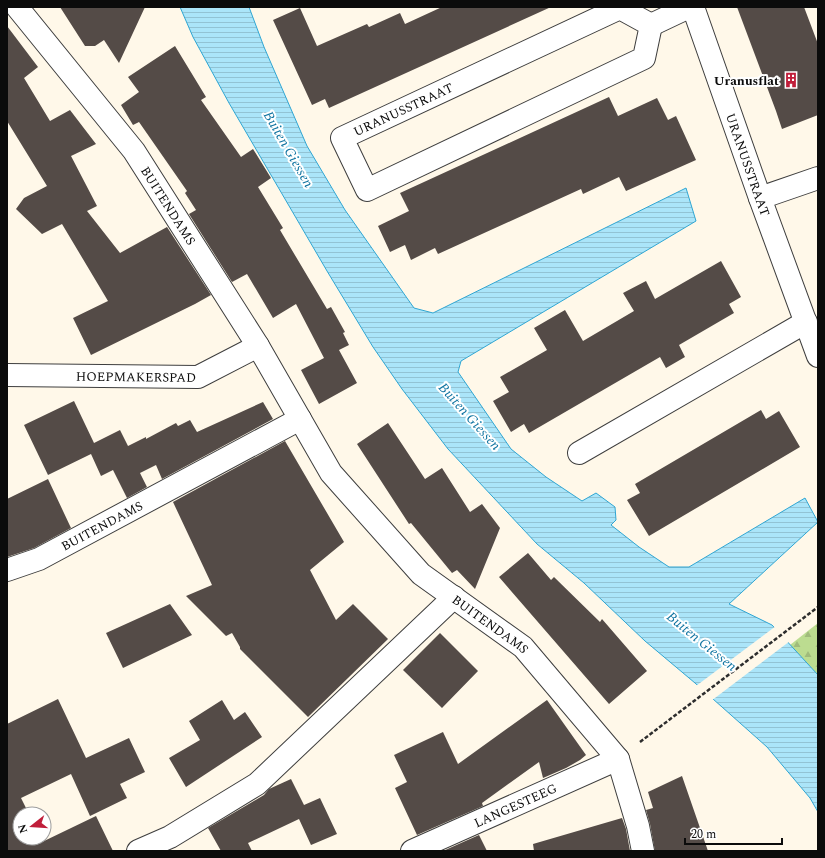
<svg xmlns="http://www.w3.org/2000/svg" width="825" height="858" font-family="Spectral,serif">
	<defs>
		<pattern id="forest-firs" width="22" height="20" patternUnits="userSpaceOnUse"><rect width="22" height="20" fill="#bcdc90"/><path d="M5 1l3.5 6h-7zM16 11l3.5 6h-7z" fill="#a0bb7b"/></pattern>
		<pattern id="water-rules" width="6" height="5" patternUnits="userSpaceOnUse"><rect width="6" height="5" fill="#abe5f9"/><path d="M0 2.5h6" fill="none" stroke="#92c3d4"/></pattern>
	</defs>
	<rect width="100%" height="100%" fill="#fff8e9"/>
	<path fill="url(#forest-firs)" d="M818,623v52l-28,-30z"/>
	<path fill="url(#water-rules)" stroke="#2fa6d3" d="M180,7h69l15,40 43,99 38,64 69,98 19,5 253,-125 10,33 -235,140 -3,11 53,77 35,28 36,24 14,-8 19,14 1,13 -5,5 28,22 30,20h20l116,-69 13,24 -89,82 43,21 46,50v137l-8,-14 -43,-51 -72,-64 -50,-42 -61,-58 -47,-39 -89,-95 -46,-60 -29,-42 -46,-76 -98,-168 -36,-66z"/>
	<path fill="#fff8e9" d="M776,626l14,15 -79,60 -15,-15z"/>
	<path fill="#544b47" d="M60,7h85l-26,56 -15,-23 -9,6h-10z
		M442,7h109l-222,101 -4,-9 -13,6 -39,-85 27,-12 17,38 50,-22 2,3 31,-14 5,11z
		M737,7h67l14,37v71l-36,14 -6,-18z
		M7,26l31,41 -14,11 26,43 20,-11 26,34 -25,12 26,50 -10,5 33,42 47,-26 44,68 -16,9 -104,51 -18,-37 35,-17 -46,-77 -20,10 -26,-25 8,-11 23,-12 -40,-65z
		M175,46l31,51 -5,3 40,57 12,-8 18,29 -13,9 25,41 -3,2 47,79 4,-2 14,25 -2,1 6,12 -10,5 18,33 -38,21 -18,-34 23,-12 -28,-54 -23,14 -26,-44 -15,8 -43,-68 7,-4 -11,-17 2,-2 -48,-69 -6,3 -12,-20 18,-13 -11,-15z
		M609,97l9,19 39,-18 11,22 8,-4 20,44 -70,31 -7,-14 -36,17 -2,-5 -143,65 -3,-6 -24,12 -6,-15 -15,7 -12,-26 31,-15 -9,-18z
		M721,261l20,36 -12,7 5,9 -55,32 6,12 -19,11 -6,-11 -131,76 -5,-9 -13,8 -18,-31 16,-9 -9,-15 47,-27 -13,-22 31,-18 18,31 51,-30 -11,-18 23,-12 9,18z
		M74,401l20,42 26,-13 8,16 18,-9v2l30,-16 2,3 12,-6 7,12 66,-30 10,17 -111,60 -6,-14 -16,8 7,14 -20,11 -14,-28 -12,6 -10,-22 -43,21 -24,-50z
		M761,410l5,9 13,-8 21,36 -151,89 -22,-36 13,-7 -5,-9z
		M388,423l37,56 17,-11 28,44 12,-8 18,24 -25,61 -18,-19 -5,3 -41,-50 -2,1 -52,-80z
		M285,441l59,101 -34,28 26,50 17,-16 35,35 -80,78 -68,-68v-2l-8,-14 -6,3 -40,-40 26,-11 -39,-83z
		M48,479l23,49 -37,20 -27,9v-58z
		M528,553l23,27 3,-3 46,45 2,-3 45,52 -38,33 -110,-127z
		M170,604l22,31 -69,33 -17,-35z
		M440,633l38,38 -36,37 -39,-38z
		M58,699l28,59 43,-20 16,34 -25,12 7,14 -37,18 -19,-42 -50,24 8,16h-9v24h20l2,4 54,-26 17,35h-106v-127z
		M222,700l12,20 11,-8 17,25 -76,50 -17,-29 31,-18 -11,-19z
		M547,700l39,55 -6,5 -14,8 -23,10 -4,-16 -57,41 1,3 -66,29 -22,-47 12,-6 -13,-27 49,-23 15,32z
		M682,776l26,75h-53l-5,-27 -4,-14 7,-2 -5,-16z
		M291,779l13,26 16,-7 17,36 -26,11 -12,-26 -51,24 4,8h-31l-13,-23 56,-33 5,-6z
		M622,818l4,11 4,22h-96l-1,-7z
		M479,835l8,16h-44z"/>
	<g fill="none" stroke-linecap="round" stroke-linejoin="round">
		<defs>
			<g id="minor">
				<path id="s1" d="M17,7l117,144 124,195 73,127 90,101 102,73 95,112 20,67 5,25"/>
				<path id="s2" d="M693,7l67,191 58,158"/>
				<path d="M620,8l31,17 -7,33 -277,132 -25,-52z"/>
				<path d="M651,25l38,-18"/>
				<path d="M760,198l58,-20"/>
				<path id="s3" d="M7,375l191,2 60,-31"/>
				<path d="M579,453l227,-131"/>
				<path id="s4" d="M7,570l32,-11 261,-140"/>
				<path d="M138,851l32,-14 87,-53 197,-187"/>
				<path id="s5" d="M412,851l206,-92"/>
			</g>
		</defs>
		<use href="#minor" stroke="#3e3e3e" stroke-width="24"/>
		<path stroke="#2d2d2d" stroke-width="2.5" stroke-dasharray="4 2" stroke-linecap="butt" d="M640,742l178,-135"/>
		<use href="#minor" stroke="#fff" stroke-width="22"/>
	</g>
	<defs>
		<symbol id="building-bare" viewBox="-9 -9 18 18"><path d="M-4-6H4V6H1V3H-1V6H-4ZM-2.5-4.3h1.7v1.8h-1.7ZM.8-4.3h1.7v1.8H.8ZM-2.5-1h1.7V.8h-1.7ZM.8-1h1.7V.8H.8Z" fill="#c01e3a" stroke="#fff" stroke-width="2.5" paint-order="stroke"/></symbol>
	</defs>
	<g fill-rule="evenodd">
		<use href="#building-bare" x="780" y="69" width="22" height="22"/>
	</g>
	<g text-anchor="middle" stroke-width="4" stroke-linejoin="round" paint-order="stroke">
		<g font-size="13" font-weight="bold" fill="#0b0b0b" stroke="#fff" text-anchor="end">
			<text x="779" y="85">Uranusflat</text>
		</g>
		<g font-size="13" fill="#0b0b0b" stroke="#fff">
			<text transform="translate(403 109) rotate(-25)" y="5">URANUSSTRAAT</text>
			<text dy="5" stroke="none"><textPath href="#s2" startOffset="167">URANUSSTRAAT</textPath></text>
			<text dy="5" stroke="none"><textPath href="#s1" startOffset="250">BUITENDAMS</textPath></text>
			<text dy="5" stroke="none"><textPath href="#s3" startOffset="129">HOEPMAKERSPAD</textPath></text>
			<text dy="5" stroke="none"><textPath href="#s4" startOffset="105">BUITENDAMS</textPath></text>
			<text dy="5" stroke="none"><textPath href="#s1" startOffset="784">BUITENDAMS</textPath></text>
			<text dy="5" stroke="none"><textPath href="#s5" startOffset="113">LANGESTEEG</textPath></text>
		</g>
		<g font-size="14" font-style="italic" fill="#1074a1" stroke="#fff">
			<text transform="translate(289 149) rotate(60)" y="5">Buiten Giessen</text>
			<text transform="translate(470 416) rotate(48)" y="5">Buiten Giessen</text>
			<text transform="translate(702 641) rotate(39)" y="5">Buiten Giessen</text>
		</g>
	</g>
	<rect width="825" height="858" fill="none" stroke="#0b0b0b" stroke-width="16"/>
	<g transform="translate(32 826) rotate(253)"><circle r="19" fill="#ffffff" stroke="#9d9d9d"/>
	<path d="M0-3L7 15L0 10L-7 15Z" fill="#c01e3a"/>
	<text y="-6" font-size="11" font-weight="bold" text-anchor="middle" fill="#0b0b0b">N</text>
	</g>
	<path d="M685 838v6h97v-6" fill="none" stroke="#0b0b0b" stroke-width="2"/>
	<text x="691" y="838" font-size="12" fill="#0b0b0b" stroke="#ffffff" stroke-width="3" paint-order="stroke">20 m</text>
</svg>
